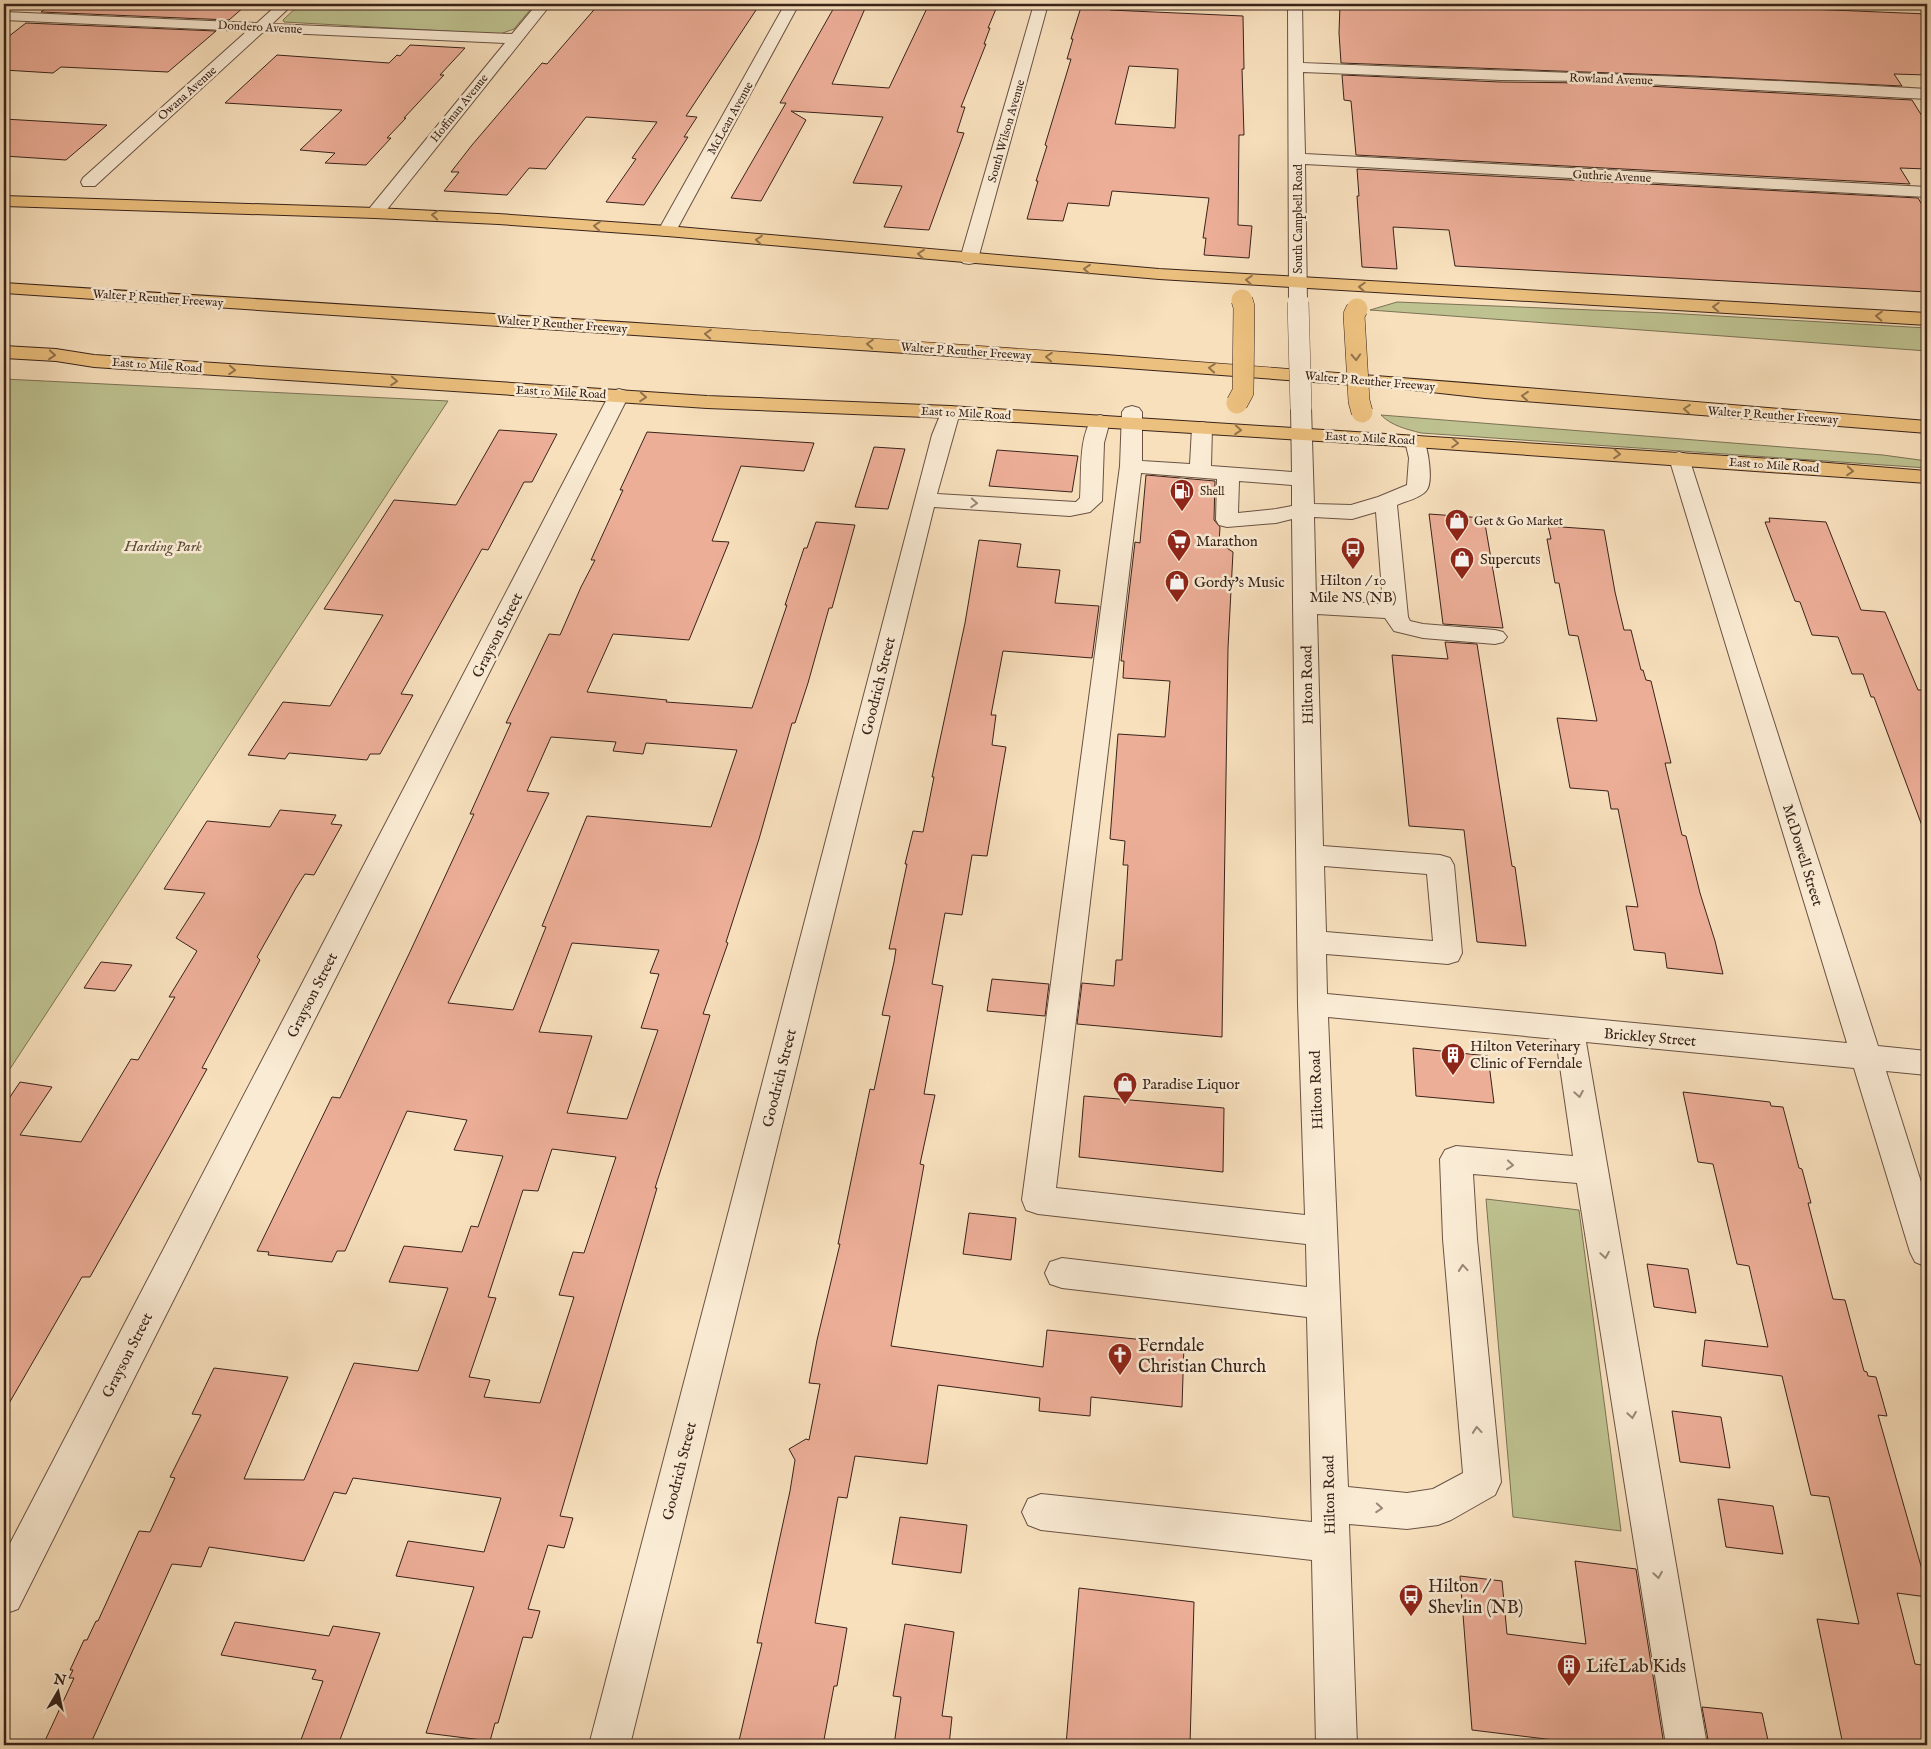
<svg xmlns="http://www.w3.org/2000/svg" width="1931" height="1749" font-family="'IM FELL English',serif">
	<rect width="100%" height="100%" fill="#f8e0bd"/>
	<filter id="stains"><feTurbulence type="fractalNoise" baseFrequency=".004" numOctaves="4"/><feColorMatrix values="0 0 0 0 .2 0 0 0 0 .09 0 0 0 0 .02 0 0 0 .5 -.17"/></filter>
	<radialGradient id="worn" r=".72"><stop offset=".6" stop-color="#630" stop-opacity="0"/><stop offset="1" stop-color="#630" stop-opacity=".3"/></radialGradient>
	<path fill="#bec290" stroke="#7c7255" d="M300,4h235l-21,25 -14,5 -216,-12 -1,-2z
		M1397,302l269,11 261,15v23l-557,-41z
		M4,379l444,22 -444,677z
		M1381,415l502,40 44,6v7l-506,-35c-15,-4 -29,-7 -40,-18z
		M1486,1199l93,11 42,321 -108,-14z"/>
	<path fill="#edae98" stroke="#39231a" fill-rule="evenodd" d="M52,4h131l61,3 -15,13 -188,-8z
		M599,4l49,3 3,-3h109l-74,112 11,1 -13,20h4l-44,68 -38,-3 30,-43 -4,-1 25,-36 -71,-5 -40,52 -17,-1 -22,27 -63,-4 15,-19h-8l21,-27 70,-82 5,1z
		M836,4h31l-35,80 57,4 40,-84h69l-10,24h2l-6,16h2l-25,63h4l-8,25 7,1 -35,97 -45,-3 18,-41 -49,-3 30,-66 -92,-6 15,9 -45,81 -30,-3 55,-95h-6z
		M1082,4h29l-1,6 133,6 1,53h-2l2,66h-5l-1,90 14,1 -3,32 -45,-3 2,-17h-3l6,-40 -97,-7 -3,15 -41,-3 -5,18 -36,-2 11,-38h-2l11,-35 -2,-1 26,-86h-4l6,-20h-2zM1129,66l49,3 -3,59 -60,-4z
		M1340,4h349l238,10v61l-33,-1 8,12 -209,-10 -352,-13 -2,-30z
		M26,23l190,8 -48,41 -107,-5 -8,6 -49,-3v-30z
		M410,45l55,3 -25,27h4l-40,43h2l-19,20h4l-25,27 -41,-2 10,-10 -35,-3 42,-40 -117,-7 52,-48 112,8 8,-8 3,1z
		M1342,75l158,7 90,1 322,17 15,24v45l-27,-1 10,16 -554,-29 -5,-54 -7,-1z
		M4,119l103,6 -41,35 -62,-4z
		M1357,169l561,29 9,15v79l-472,-26 -6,-36 -56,-3 4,42 -35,-2 -5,-71h2z
		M499,430l58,4 -25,48h-8l-36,68 -6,-1 -81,145 12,1 -33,59h-10l-3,6 -78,-7 -4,6 -37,-4 35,-53 47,4 53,-91 -59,-6 70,-109 62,5z
		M647,432l167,11 -10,28 -63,-5 -29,75 17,1 -40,98 -76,-6 -26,58 80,8 -1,2 86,6 35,-103h-2l19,-57h3l9,-26 39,3 -23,83h-3l-21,75 -13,40h-3l-33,116 -33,103 2,1 -25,71 7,1 -55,173h2l-97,328 13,2 -9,30 -16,-3 -20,64 12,2 -8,27 -9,-1 -25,86h-3l-5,18 -64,-8 48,-146 -78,-11 12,-35 76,11 17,-54 -148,-20 -7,16 -12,-2 -30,69 -95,-14 -8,20 -29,-3 -82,181h-47l31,-67h-5l4,-8h-3l14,-30h3l9,-19h2l41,-90 11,1 25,-54 -5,-1 31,-62 -9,-1 22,-46 74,9 -44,102 60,1 50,-117 64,8 30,-83 -59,-6 15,-36 58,6 9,-26 7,1 25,-71 -49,-6 13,-30 -60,-9 -62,140h-8l-5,11 -64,-7 1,-3 -12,-1 75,-154 8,1 69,-144 65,-140h-4l41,-91h-5l43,-89 11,1 21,-48 14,-27h-4l32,-70h-3zM551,737l65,5 -3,9 30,3 3,-11 91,7 -26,77 -124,-11 -45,110 4,1 -33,83 -65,-7 101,-210 -22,-2zM572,943l87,7 -9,23 9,1 -18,54 17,2 -31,89 -60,-6 25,-77 -53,-4zM552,1149l64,8 -32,96 -11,-1 -14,43 15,2 -34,106 -56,-6 6,-17 -21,-3 27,-79 -8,-1 35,-107 15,1z
		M874,447l31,2 -17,60 -33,-2z
		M997,450l81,6 -6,36 -83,-6z
		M1146,475l69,6 -1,39 6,7 -1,16 14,9 -5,96 -6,389 -145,-13 5,-41 32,3 2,-26h6l6,-95h-5l2,-24 -15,-2 8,-105 47,3 5,-56 -47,-3 1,-17h-3l14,-119 5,1z
		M1429,514l55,4 19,110 -60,-4z
		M1769,518l57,4 35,88 24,2 33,78h4l5,11v130h-3l-50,-134h-3l-8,-23h-11l-14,-37 -26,-2 -12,-33 -5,-1 -30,-79h5z
		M1548,526l56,4 11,62 9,38h7l10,40h2l3,10 5,1 20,82h-6l17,72 4,1 14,57 15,48 8,33 -56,-6 -2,-15 -31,-3 -8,-44 12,1 -20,-98h-7l-3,-18 -38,-3 -13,-70 40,3 -19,-85 -9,-1 -10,-52h-4l-8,-44h4z
		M979,540l42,4 -4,23 43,3 -5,33 44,3 -7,52 -89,-7 -12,64h5l-4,30 14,2 -19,109 -15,-1 -10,60 -17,-2 -13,71 11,2 -19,108 11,1 -15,69 4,1 -33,181 152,21 4,-37 137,14 -2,63 -91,-10 -1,19 -51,-5 1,-13 -102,-13 -11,79 -72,-8 -8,42 -9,-1 -23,126 32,5 -10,58h-3l-11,59h-85l24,-102h-5l33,-152 5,-31 -6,-11 17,-10 3,1 11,-56 -11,-1 8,-43 23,-96h-2l32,-155 4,1 16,-74 -8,-1 12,-53 2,-13h-7l18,-85h-2l8,-33 10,1 11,-55h-2l33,-154z
		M1445,642l32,2 35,222 3,1 11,79 -49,-4 -13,-112 -55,-4 -17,-171 56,4z
		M280,810l56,5 -5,9 11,1 -28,50 -9,-1 -9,14 -39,69 3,3 -58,108 5,1 -36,65 -81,143h-8l-78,135v-306l16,-24 32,5 -32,48 61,7 50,-83 7,1 37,-63h-6l28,-46 -21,-13 29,-45 -41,-4 43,-68 63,6z
		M101,962l31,3 -17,26 -31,-3z
		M992,979l57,5 -4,32 -58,-5z
		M1413,1048l75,8 6,47 -78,-7z
		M1683,1092l87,10 1,4 12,1 16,61 3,1 9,34h-3l25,96 12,1 19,71 3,1 1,4 8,1 11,39 -9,-1 49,172v10l-30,-4 18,71 12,2v79h-84l-26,-126 42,5 -30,-127 -18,-2 -29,-119 -80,-10 3,-26 63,7 -19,-81 -12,-2 -24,-100 -15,-2z
		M1084,1096l140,12 -1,64 -144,-15z
		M969,1213l47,5 -5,42 -48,-6z
		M1647,1264l41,5 8,44 -42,-6z
		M1672,1411l49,6 9,51 -50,-6z
		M1718,1499l55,7 10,48 -57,-7z
		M900,1517l67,8 -6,48 -69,-9z
		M1575,1561l61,8 28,176h-69l-123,-15 -12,-154 42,5 5,53 79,10z
		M1079,1588l115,14 -4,143h-124z
		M235,1622l94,14 4,-10 47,7 -42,112h-39l24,-64 -11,-2 4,-9 -95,-15z
		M905,1624l49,8 -12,84 10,1 -3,28h-55l7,-48 -8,-1z
		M1702,1707l60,6 7,32h-60z"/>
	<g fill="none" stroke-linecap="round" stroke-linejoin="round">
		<defs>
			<path id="minor" d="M278,4h15l-21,20 240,10 25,-30h14l-170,213 -6,1 -6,-1 -3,-4 3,-4 136,-166 -242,-11 -168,154h-12l-2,-4 2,-4 164,-147 -243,-11v-8l253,11z
				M785,4h14l-123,227 -3,4 -6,1 -6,-1 -3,-4z
				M1034,4h14l-70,255 -3,4 -6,1 -6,-1 -3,-4z
				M1288,4h14l1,59c208,9 416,13 624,26v10l-337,-18 -90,-1 -197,-8 2,82 622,33v10l-622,-33 2,138 -2,4 -7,2 -7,-2 -2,-4z
				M619,389l7,2 3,4 -611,1214 -14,5v-59l605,-1160 3,-4z
				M1301,402l7,2 3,4 3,96 37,1 27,-8 29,-12 2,-27 -4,-17 3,-4 7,-2 7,2c6,8 12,46 4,54 -6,7 -20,10 -29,14l11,112 2,4 13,3 72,6 8,2 4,5 -4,5 -8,2 -72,-6 -29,-7 -9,-13 -68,-4 6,232 117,9 10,3 4,7 8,88 -4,8 -10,3 -122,-10 1,40 520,49 -178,-585 3,-4 7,-2 7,2 3,4 189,588 49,5v24l-41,-4 41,130v66l-12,-5 -5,-10 -56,-184 -268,-26 121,703h-41l-89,-562 -104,-9 4,65 24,243 -6,13 -44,25 -13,5 -31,4 -58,-5 8,221h-41l-4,-185 -271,-30 -13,-5 -6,-13 6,-13 13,-5 271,28 -5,-205 -245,-29 -12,-4 -5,-11 5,-11 12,-4 245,29 -1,-43 -268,-30 -12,-4 -4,-10 98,-734 2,-54 3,-4 7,-2 7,2 3,4v49l48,3 2,-36 3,-4 7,-2 7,2 3,4 -1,38 81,6 -1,-64 3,-4zM1141,473l76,6 -1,41 3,5 8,2 49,-4 16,-4 6,485 7,211 -249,-27zM1239,481l53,4v21l-16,3 -38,4zM1376,512l7,92 -67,-4 -2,-83 38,2zM1324,866l103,8 6,67 -107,-9zM1328,1017l228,22 17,117 -117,-10 -11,4 -5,9 3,80 20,234 -30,16 -26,4 -59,-6z
				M950,406l7,2 3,4 -23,82 139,8 4,-4c2,-25 -2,-60 13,-81l7,-2 7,2 3,4 -6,22 -2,58 -12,11 -20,4 -136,-9 -304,1238h-41l343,-1310 11,-27z"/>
			<path id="major" d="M4,196l371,12 123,6 169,12 492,43 768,44v12l-768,-46 -492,-43 -169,-12 -123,-6 -371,-12z
				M4,346l52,3 38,6 613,41 243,10 854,55 123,10v12l-512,-36 -465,-29 -243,-10 -613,-41 -38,-6 -52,-3z"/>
			<path id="highway" d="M4,283c367,24 735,45 1102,72 274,20 547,44 821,66v12l-442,-35 -90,-10 -296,-22 -1095,-73z"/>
		</defs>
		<use href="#minor" stroke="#695243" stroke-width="2"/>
		<use href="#major" stroke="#39231a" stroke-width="2"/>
		<use href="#highway" stroke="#39231a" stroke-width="2"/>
		<use href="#minor" fill="#faebd4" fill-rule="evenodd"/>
		<use href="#major" fill="#ecc07e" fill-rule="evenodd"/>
		<use href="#highway" fill="#ecc07e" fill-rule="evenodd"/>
		<defs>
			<path id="minor-bridge" d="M1298,302l3,106"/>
			<path id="major-bridge" d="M1357,309l-3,6 5,86 3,11
				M1237,403l6,-11 1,-85 -2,-7"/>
		</defs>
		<use href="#minor-bridge" stroke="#695243" stroke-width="22" stroke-linecap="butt"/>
		<use href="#major-bridge" stroke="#39231a" stroke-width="22" stroke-linecap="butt"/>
		<use href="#minor-bridge" stroke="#faebd4" stroke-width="21"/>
		<use href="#major-bridge" stroke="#ecc07e" stroke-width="21"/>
	</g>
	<defs><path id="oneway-chevron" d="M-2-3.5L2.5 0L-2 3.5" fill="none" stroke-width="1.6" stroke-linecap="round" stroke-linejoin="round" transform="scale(1.25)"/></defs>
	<g stroke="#92724c">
		<use href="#oneway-chevron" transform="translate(435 215) rotate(-177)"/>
		<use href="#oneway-chevron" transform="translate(597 226) rotate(-175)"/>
		<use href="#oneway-chevron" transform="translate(759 240) rotate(-175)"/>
		<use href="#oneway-chevron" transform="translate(921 254) rotate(-175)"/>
		<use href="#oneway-chevron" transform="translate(1087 269) rotate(-175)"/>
		<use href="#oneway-chevron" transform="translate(1249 280) rotate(-176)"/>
		<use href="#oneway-chevron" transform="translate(1362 287) rotate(-177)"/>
		<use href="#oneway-chevron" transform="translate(1716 307) rotate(-177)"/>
		<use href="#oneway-chevron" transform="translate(1879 316) rotate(-177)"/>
		<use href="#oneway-chevron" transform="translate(708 334) rotate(-176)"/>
		<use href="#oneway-chevron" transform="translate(870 344) rotate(-176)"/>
		<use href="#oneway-chevron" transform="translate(52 355) rotate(5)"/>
		<use href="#oneway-chevron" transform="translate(1049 357) rotate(-176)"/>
		<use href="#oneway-chevron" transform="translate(1356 357) rotate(87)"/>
		<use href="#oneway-chevron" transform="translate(1212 368) rotate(-176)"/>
		<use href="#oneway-chevron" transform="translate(232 370) rotate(4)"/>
		<use href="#oneway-chevron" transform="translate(394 381) rotate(4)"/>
		<use href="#oneway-chevron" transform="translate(1525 396) rotate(-175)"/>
		<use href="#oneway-chevron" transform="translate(643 397) rotate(4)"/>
		<use href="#oneway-chevron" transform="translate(1687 409) rotate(-175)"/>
		<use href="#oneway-chevron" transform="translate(1238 430) rotate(4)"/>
		<use href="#oneway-chevron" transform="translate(1455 443) rotate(4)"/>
		<use href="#oneway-chevron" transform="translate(1617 454) rotate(4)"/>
		<use href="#oneway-chevron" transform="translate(1850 471) rotate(5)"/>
	</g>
	<g stroke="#9a8777">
		<use href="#oneway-chevron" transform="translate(974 503) rotate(4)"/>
		<use href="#oneway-chevron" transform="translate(1579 1094) rotate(80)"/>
		<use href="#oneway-chevron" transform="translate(1510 1165) rotate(5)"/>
		<use href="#oneway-chevron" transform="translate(1605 1255) rotate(81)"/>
		<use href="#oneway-chevron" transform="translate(1463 1268) rotate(-95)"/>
		<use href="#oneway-chevron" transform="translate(1632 1415) rotate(81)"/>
		<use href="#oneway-chevron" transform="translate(1477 1430) rotate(-95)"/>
		<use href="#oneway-chevron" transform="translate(1379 1508) rotate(4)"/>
		<use href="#oneway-chevron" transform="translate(1658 1575) rotate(81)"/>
	</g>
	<defs>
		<symbol id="fuel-pin" viewBox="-11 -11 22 30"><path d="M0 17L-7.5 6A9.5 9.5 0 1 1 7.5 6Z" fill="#8f2418" stroke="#faebd4"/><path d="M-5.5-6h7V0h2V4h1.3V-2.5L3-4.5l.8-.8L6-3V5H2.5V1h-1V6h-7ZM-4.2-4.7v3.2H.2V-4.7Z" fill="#fff"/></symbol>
		<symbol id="shop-pin" viewBox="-11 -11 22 30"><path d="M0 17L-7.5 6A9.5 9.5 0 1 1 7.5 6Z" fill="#8f2418" stroke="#faebd4"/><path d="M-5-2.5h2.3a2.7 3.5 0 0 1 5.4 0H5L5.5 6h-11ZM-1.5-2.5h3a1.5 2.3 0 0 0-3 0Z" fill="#fff"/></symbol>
		<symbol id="supermarket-pin" viewBox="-11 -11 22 30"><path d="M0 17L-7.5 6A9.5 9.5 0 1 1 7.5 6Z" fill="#8f2418" stroke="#faebd4"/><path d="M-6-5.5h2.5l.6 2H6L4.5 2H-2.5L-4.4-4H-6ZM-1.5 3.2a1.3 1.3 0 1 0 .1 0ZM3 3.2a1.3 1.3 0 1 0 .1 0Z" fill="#fff"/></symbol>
		<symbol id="bus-pin" viewBox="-11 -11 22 30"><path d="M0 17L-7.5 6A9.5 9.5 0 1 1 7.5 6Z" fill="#8f2418" stroke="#faebd4"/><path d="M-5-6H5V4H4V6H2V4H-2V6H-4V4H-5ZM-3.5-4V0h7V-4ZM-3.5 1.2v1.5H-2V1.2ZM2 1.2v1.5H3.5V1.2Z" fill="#fff"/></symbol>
		<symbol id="building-pin" viewBox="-11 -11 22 30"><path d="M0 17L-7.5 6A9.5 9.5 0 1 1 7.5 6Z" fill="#8f2418" stroke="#faebd4"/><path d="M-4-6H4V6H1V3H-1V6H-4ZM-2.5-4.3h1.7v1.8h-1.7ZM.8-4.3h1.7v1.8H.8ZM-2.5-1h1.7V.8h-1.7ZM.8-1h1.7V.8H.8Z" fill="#fff"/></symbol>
		<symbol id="church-pin" viewBox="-11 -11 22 30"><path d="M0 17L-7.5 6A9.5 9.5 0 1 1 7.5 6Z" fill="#8f2418" stroke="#faebd4"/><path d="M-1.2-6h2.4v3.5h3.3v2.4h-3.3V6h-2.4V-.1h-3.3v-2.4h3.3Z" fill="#fff"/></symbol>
	</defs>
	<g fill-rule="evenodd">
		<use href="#fuel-pin" x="1168" y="477" width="28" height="38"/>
		<use href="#shop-pin" x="1443" y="507" width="28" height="38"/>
		<use href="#supermarket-pin" x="1165" y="527" width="28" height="38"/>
		<use href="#bus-pin" x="1339" y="535" width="28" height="38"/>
		<use href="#shop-pin" x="1448" y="545" width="28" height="38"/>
		<use href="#shop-pin" x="1163" y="568" width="28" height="38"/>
		<use href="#building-pin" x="1439" y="1041" width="28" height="38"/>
		<use href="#shop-pin" x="1111" y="1070" width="28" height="38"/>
		<use href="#church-pin" x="1106" y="1341" width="28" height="38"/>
		<use href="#bus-pin" x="1397" y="1582" width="28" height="38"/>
		<use href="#building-pin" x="1555" y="1652" width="28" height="38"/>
	</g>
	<g text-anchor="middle" stroke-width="5" stroke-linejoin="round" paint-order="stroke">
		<g font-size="12" fill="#39231a" stroke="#faebd4">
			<text transform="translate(260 27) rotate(3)" y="4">Dondero Avenue</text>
			<text transform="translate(1611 79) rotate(2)" y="4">Rowland Avenue</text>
			<text transform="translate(187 93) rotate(-42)" y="4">Owana Avenue</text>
			<text transform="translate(459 108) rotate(-51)" y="4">Hoffman Avenue</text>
			<text transform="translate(730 118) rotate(-61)" y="4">McLean Avenue</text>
			<text transform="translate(1006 131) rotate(-74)" y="4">South Wilson Avenue</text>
			<text transform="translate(1612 176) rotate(3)" y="4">Guthrie Avenue</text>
			<text transform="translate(1298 219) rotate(-90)" y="4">South Campbell Road</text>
			<text transform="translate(158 298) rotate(4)" y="4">Walter P Reuther Freeway</text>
			<text transform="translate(562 324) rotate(4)" y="4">Walter P Reuther Freeway</text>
			<text transform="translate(966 351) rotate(4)" y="4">Walter P Reuther Freeway</text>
			<text transform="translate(157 365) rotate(4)" y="4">East 10 Mile Road</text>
			<text transform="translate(1370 381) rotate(5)" y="4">Walter P Reuther Freeway</text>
			<text transform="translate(561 392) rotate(3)" y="4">East 10 Mile Road</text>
			<text transform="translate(966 413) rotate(3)" y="4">East 10 Mile Road</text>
			<text transform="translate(1773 415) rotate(4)" y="4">Walter P Reuther Freeway</text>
			<text transform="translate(1370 438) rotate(3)" y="4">East 10 Mile Road</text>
			<text transform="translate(1774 465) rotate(4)" y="4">East 10 Mile Road</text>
		</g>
		<g font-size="12" fill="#39231a" stroke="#faebd4" text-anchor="start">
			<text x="1200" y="495">Shell</text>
			<text x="1474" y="525">Get &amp; Go Market</text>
		</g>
		<g font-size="15" fill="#39231a" stroke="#faebd4" text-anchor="start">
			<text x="1196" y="546">Marathon</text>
			<text x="1480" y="564">Supercuts</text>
			<text x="1353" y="585" text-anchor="middle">Hilton / 10<tspan x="1353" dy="17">Mile NS (NB)</tspan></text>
			<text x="1194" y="587">Gordy's Music</text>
			<text x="1470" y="1051">Hilton Veterinary<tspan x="1470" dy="17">Clinic of Ferndale</tspan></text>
			<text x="1142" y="1089">Paradise Liquor</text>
		</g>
		<g font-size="15" font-style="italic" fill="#5a4b38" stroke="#faebd4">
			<text x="163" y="551">Harding Park</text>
		</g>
		<g font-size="15" fill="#39231a" stroke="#faebd4">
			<text transform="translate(497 635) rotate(-63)" y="5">Grayson Street</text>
			<text transform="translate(1307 685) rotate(-91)" y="5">Hilton Road</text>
			<text transform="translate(878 686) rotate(-76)" y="5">Goodrich Street</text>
			<text transform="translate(1803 855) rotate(73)" y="5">McDowell Street</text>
			<text transform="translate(312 995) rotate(-63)" y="5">Grayson Street</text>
			<text transform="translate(1650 1037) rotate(5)" y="5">Brickley Street</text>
			<text transform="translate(779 1078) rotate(-76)" y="5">Goodrich Street</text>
			<text transform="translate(1316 1090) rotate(-92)" y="5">Hilton Road</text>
			<text transform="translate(127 1355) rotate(-63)" y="5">Grayson Street</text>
			<text transform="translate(679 1471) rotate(-76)" y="5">Goodrich Street</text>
			<text transform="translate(1329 1495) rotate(-91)" y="5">Hilton Road</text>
		</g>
		<g font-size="18" fill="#39231a" stroke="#faebd4" text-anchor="start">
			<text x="1138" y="1351">Ferndale<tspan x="1138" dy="21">Christian Church</tspan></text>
			<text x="1428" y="1592">Hilton /<tspan x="1428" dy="21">Shevlin (NB)</tspan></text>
			<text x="1586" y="1672">LifeLab Kids</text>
		</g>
	</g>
	<rect width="1931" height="1749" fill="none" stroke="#f8e0bd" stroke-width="20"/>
	<rect x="5" y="5" width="1921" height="1739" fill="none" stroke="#39231a" stroke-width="2.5"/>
	<rect x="10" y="10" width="1911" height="1729" fill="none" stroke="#39231a"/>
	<g transform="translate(58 1692) rotate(9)" stroke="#faebd4" stroke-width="4" paint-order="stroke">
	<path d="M0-4L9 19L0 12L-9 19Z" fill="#39231a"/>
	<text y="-8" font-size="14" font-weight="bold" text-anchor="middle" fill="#39231a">N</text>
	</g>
	<rect width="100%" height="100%" filter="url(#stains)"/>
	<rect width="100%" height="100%" fill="url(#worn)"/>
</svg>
